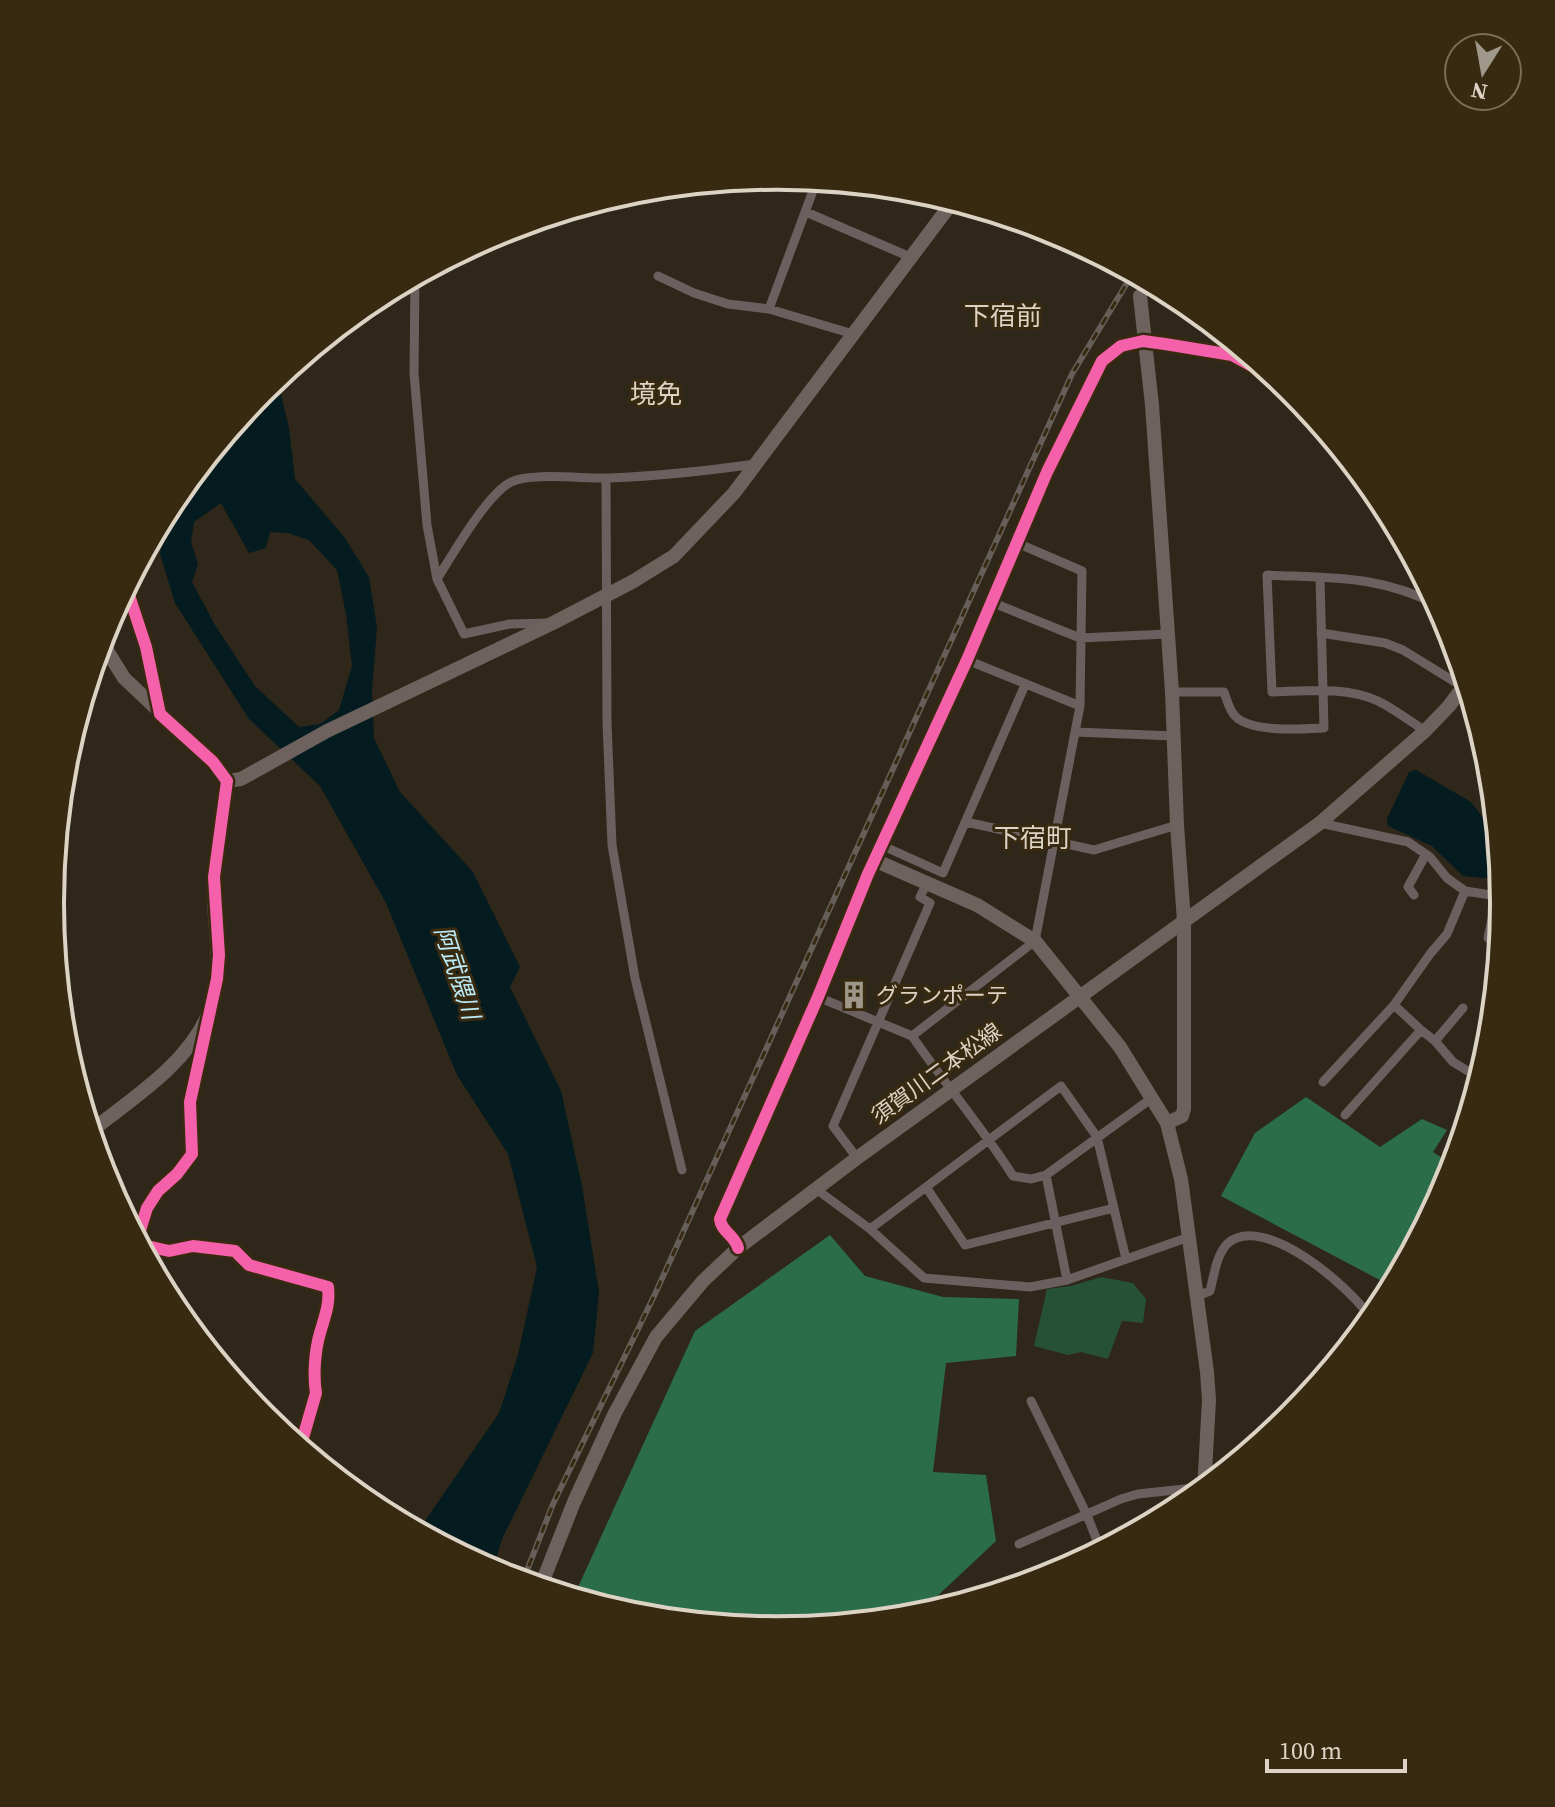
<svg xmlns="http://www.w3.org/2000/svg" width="1555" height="1807" font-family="'Source Serif 4','Noto Sans JP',serif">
	<rect width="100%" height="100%" fill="#2f2719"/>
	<path fill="#275137" d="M1101,1277l32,6 13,16 -3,24 -21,-2 -14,38 -27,-7 -13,3 -34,-9 13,-57 24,-3z"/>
	<path fill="#2c6d49" d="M1306,1097l74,50 42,-28 25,11 -14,22 21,14 -5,16 -56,105 -172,-91 34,-63z
		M830,1235l35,41 78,21 76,2 -3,57 -70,7 -13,109 53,3 10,66 -82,77 -137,13 -142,-14 -62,-19 122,-267z"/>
	<path fill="#041b20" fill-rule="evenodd" d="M277,378l12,50 6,51 50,59 24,39 8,50 -5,63 2,48 26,54 73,80 47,95 -10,20 51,104 21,95 17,106 -6,61 -91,186 -10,33 -73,-39 4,-9 76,-111 19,-58 19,-88 -29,-113 -51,-79 -71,-172 -66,-117 -71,-67 -74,-116 -15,-49 10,-50 13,-18 17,-14v-6l63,-77zM221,503l28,50 17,-5 4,-16 18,1 21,7 28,30 9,44 6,52 -13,44 -19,14 -21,3 -44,-41 -40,-61 -23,-43 6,-18 -7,-22 3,-20z
		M1416,770l55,32 27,35 5,43 -40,-4 -31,-30 -44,-20 -1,-7 22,-47z"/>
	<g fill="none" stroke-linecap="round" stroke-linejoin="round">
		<path stroke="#6b605f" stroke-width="9" d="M806,212l104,45
			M415,276l-1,97 13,152 10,54 27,55 46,-10 38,-1
			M658,276l36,17 34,11 41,5 84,25
			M769,309l48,-129
			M606,478l1,245 5,122 23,133 47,192
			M437,579c16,-25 50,-85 74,-97 20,-10 74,-3 98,-4 49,-2 97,-7 146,-14
			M991,602l89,36 88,-4
			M1321,633l64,10 18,7 60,37
			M967,660l113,46
			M1172,692h52c3,8 5,18 11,24 16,17 68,13 89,12l-4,-150
			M1425,731c-15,-10 -31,-22 -47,-30 -32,-15 -72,-10 -106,-9l-5,-117c63,3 115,0 172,31
			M1075,732l99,4
			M1493,778l-9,16 2,11 10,5
			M966,822l128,28 83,-25
			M1320,823l88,19 22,15 17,21 18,13 39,6
			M881,845l62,28 82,-188
			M1414,895l-6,-8 18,-33
			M1488,938l9,-42
			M818,997l94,39 123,-95 45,-235 2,-135 -65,-28
			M1488,1020l5,3
			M1421,1030l14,11 18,21 28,17
			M912,1036c33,48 70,91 101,140l18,3 15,-4 106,-77
			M1435,1041l28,-33
			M1470,1072l21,-26
			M1323,1082l71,-77
			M1345,1115l76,-85 -27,-25 36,-51 17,-20 18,-43
			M1447,1153l32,-66
			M857,1158l-24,-32 97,-223 -10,-6 7,-14
			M1046,1175l21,105
			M926,1187l39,58 149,-37
			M816,1189l54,40 54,49 106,9 37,-7 122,-43
			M870,1229l191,-143 36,51 29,122
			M738,1248c-3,-13 -17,-16 -18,-29l98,-222 50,-123 99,-214 80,-188 55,-111 19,-15 22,-5 22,3 67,11 53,29
			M1197,1296l13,-5c4,-15 6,-35 17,-47 36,-34 127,46 145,76
			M1031,1401l56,114 14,36
			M1019,1544l102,-45 17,-5 65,-7"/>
		<path stroke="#6e625f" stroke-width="14" d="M1140,296l12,109 20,287 5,133 7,96v188l-2,7 -15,7
			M227,781l14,-2 86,-48 228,-109 77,-40 42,-26 60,-63 220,-293
			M874,860l103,45 58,36 85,106 47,76 14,56 26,193 2,28 -5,90
			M90,1132c41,-33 94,-65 117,-115 21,-45 4,-92 7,-139 2,-32 9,-65 13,-97l-14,-19 -89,-84 -23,-37
			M540,1588l34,-86 41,-89 41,-76 47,-56 35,-33 119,-90 463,-335 105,-92 24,-25 18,-24"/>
		<defs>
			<path id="rail" d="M522,1583l31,-79 102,-210 417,-920 61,-101"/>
		</defs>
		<use href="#rail" stroke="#665e58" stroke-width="6"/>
		<use href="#rail" stroke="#382a10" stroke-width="3" stroke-dasharray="9" stroke-linecap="butt"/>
		<defs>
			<path id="cycleway" d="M126,586l20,61 14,67 53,48 14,19 -13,96 5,78 -2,24 -27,123 2,52 -15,20 -19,17 -11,17 -10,32
				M138,1244l31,7 24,-5 42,5 14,14 79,22c2,17 -3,29 -8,46 -5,17 -7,42 -4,60l-16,55
				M738,1248c-3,-13 -17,-16 -18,-29l98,-222 50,-123 99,-214 80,-188 55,-111 19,-15 22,-5 22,3 67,11 53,29"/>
		</defs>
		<use href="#cycleway" stroke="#382a10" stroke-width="17"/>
		<use href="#cycleway" stroke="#f560ab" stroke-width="12"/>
	</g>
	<defs>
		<symbol id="building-bare" viewBox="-9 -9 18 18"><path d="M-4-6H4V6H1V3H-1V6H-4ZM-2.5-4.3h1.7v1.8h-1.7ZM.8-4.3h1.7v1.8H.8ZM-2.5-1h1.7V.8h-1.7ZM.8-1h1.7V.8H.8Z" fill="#9f9789" stroke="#382a10" stroke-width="2.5" paint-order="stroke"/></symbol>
	</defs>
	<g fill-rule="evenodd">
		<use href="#building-bare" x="834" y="975" width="40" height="40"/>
	</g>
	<g text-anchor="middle" stroke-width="6" stroke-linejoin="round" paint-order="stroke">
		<g font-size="22" fill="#dcd3c5" stroke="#382a10" text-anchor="start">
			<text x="876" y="1003">グランポーテ</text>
		</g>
		<g font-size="22" fill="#dcd3c5" stroke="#382a10">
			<text transform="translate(936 1073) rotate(-36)" y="8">須賀川二本松線</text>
		</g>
		<g font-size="24" font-style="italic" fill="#bbeaf7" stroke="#382a10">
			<text transform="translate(457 973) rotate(72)" y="8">阿武隈川</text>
		</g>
		<g font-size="26" fill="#dcd3c5" stroke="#382a10">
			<text x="1003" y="325">下宿前</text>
			<text x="656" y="403">境免</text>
			<text x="1033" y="847">下宿町</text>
		</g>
	</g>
	<path d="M0 0H1555V1807H0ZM64 903a713 713 0 1 1 1426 0a713 713 0 1 1-1426 0Z" fill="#382a10" fill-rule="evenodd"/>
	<path fill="none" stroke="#dcd3c5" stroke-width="4" d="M64 903a713 713 0 1 1 1426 0a713 713 0 1 1-1426 0Z"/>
	<g transform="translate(1483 72) rotate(191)"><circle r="38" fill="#382a10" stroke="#7a6e58" stroke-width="2"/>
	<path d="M0-6L14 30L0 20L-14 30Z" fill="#9f9789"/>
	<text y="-12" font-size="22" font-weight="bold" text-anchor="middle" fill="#dcd3c5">N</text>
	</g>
	<path d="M1267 1759v12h138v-12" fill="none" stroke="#dcd3c5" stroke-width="4"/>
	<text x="1279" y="1759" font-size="24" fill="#dcd3c5" stroke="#382a10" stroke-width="6" paint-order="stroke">100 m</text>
</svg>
